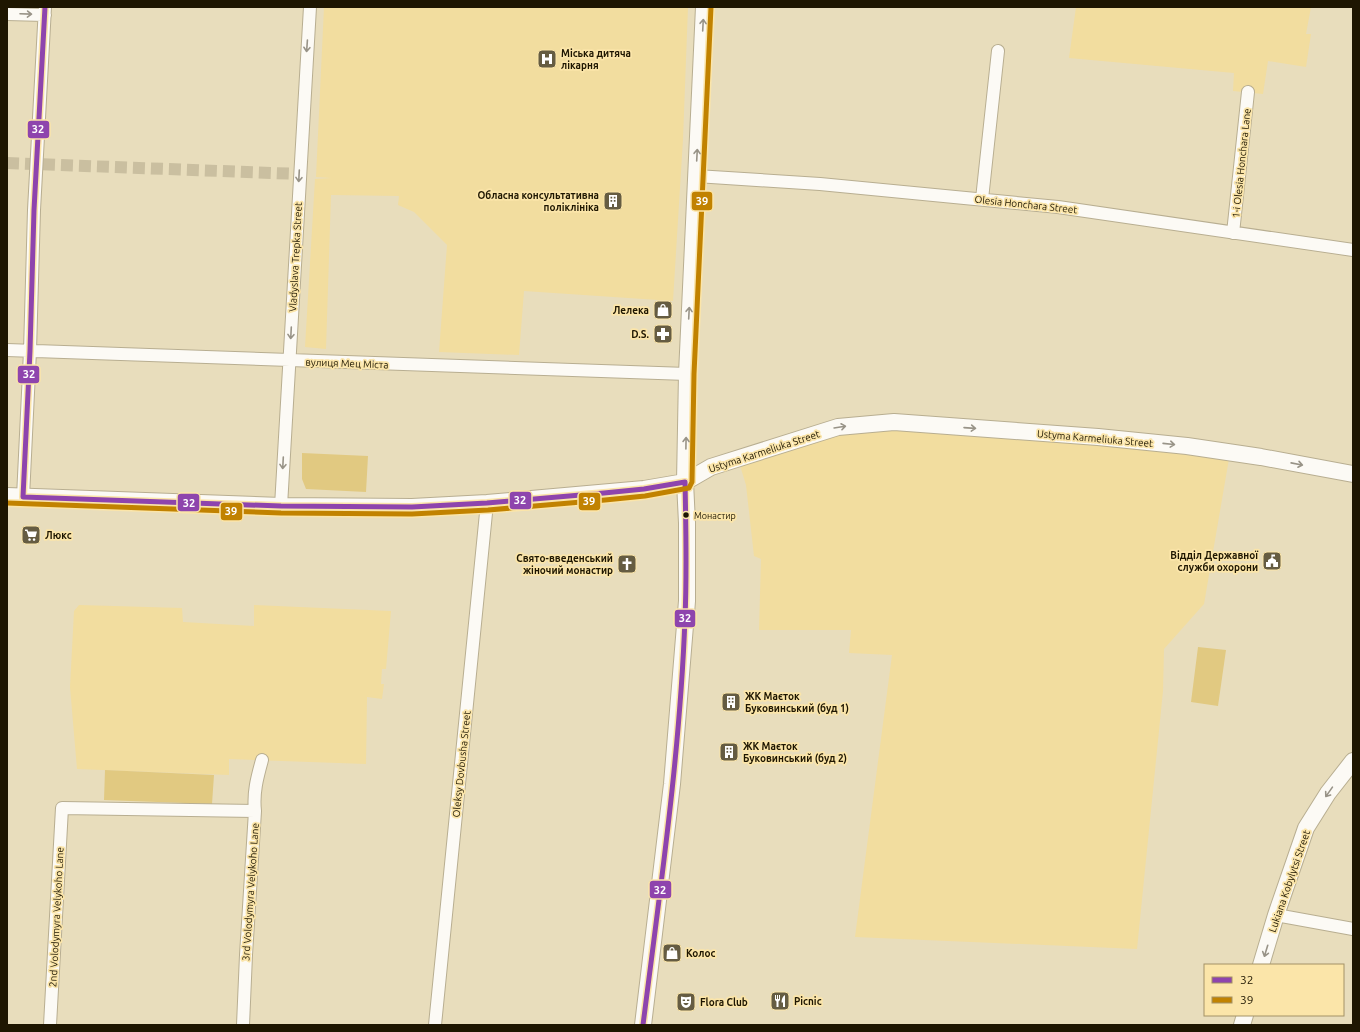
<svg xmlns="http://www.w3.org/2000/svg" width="1360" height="1032" font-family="Ubuntu,sans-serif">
	<rect width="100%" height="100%" fill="#e8ddbc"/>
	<path fill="#f2dd9f" d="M324,7h364l-5,132 -10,162 -149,-10 -5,64 -80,-3 8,-107 -33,-33 -16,-7 1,-9 -68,-1 -5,154 -21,-2 10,-168 16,-1 -15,-1z
		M1076,7h235l-5,27h5l-5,33 -38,-6 -5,33 -30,-3 1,-18 -165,-15z
		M895,423l335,30 -26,151 -40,45 -1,42 -26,258 -282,-12 37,-282 -43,-2 2,-23h-92l2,-71 -7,-3 -8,-71 -8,-26 99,-30z
		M79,605l103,3 1,14 71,4v-21l137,6 -5,58h-4l-1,15h3l-2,15 -15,-2 -1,67 -137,-5v16l-152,-6 -7,-82 4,-76z"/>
	<path fill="#e1c981" d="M302,453l66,3 -2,36 -60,-3 -4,-10z
		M1198,647l28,3 -8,56 -27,-4z
		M105,770l109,5 -2,29 -108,-4z"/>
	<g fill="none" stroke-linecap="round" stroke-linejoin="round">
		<path stroke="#cabfa0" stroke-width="12" stroke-dasharray="12 6" stroke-linecap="butt" d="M7,163l293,11"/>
		<defs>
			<path id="minor" d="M7,14l38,1
				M696,176l124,8 238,23 295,43
				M982,199l16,-148
				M1233,233l15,-141
				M7,350l680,24
				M23,497l7,-146 4,-141 11,-203
				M281,506l29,-499
				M1276,915l77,14
				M50,1025l12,-217 193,3
				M243,1025l3,-70 9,-144c-2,-18 2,-33 7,-51
				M435,1025l52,-522"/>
			<path id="tertiary" d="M7,496l274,10 131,1 75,-4 157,-14 41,-7 26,-15 127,-40 56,-5 204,15 89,9 74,11 92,17
				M1261,965l15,-50 30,-87 22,-35 25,-32
				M643,1025l29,-241 15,-183v-78l-2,-41 2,-108 17,-367
				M1242,1025l3,-10"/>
		</defs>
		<use href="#minor" stroke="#b8ae91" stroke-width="14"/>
		<use href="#tertiary" stroke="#b8ae91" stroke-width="18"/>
		<use href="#minor" stroke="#fcfaf5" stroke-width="12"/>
		<use href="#tertiary" stroke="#fcfaf5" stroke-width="16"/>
		<defs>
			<path id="bus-1" d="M23,497l258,9 131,1 75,-4 117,-10 40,-4 41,-7
				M23,497l7,-146 4,-141 11,-203
				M643,1025c17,-135 37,-270 42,-407 2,-45 1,-91 0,-136"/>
			<path id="bus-2" d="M7,503l274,10 131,1 76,-4 117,-10 40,-4 44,-8 3,-6 2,-108 17,-367"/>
		</defs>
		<use href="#bus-1" stroke="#fbe5a9" stroke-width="8"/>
		<use href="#bus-2" stroke="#fbe5a9" stroke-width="8"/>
		<use href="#bus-1" stroke="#8e44ad" stroke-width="5"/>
		<use href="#bus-2" stroke="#c18200" stroke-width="5"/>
	</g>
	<defs><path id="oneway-shaft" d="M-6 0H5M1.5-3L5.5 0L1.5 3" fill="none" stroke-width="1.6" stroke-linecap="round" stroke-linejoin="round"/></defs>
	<g stroke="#989387">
		<use href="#oneway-shaft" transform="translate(26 14) rotate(2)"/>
		<use href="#oneway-shaft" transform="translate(703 25) rotate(-87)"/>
		<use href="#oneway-shaft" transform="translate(307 46) rotate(94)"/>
		<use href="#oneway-shaft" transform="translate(697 155) rotate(-87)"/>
		<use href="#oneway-shaft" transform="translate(299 176) rotate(93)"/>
		<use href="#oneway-shaft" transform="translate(689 313) rotate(-87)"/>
		<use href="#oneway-shaft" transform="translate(291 333) rotate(93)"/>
		<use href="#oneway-shaft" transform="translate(840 427) rotate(-9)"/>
		<use href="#oneway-shaft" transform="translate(970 428) rotate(4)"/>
		<use href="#oneway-shaft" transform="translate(686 443) rotate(-89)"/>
		<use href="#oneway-shaft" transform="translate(1169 444) rotate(6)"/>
		<use href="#oneway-shaft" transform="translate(283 463) rotate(93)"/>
		<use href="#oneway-shaft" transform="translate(1297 464) rotate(11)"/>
		<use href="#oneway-shaft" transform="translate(1329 792) rotate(125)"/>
		<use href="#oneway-shaft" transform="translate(1266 951) rotate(107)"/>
	</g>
	<defs>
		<symbol id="hospital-square" viewBox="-11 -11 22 22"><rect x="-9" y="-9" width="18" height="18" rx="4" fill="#655c42" stroke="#fbe5a9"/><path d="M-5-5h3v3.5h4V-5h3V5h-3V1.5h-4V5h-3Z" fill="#fff"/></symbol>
		<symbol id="building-square" viewBox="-11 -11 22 22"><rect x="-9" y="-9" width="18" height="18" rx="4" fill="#655c42" stroke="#fbe5a9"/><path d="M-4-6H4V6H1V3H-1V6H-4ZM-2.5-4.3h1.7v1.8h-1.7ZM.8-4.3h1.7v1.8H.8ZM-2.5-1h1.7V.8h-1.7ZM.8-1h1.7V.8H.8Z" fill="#fff"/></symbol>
		<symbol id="shop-square" viewBox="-11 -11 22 22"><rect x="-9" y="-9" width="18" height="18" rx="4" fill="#655c42" stroke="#fbe5a9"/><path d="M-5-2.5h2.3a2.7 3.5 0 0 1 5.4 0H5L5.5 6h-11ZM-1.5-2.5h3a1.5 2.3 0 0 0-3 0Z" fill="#fff"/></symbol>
		<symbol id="pharmacy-square" viewBox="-11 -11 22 22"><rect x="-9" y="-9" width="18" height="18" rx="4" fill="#655c42" stroke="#fbe5a9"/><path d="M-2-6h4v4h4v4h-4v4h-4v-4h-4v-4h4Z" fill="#fff"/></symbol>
		<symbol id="supermarket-square" viewBox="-11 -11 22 22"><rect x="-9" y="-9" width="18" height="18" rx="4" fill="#655c42" stroke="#fbe5a9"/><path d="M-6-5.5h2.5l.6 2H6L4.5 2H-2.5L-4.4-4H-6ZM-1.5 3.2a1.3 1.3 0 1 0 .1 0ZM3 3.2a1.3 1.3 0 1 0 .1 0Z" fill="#fff"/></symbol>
		<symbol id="civic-square" viewBox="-11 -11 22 22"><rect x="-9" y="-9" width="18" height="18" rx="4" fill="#655c42" stroke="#fbe5a9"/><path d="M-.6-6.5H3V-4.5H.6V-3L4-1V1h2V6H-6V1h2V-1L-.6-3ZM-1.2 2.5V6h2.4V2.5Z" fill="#fff"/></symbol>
		<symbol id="church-square" viewBox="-11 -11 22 22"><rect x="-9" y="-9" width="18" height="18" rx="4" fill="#655c42" stroke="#fbe5a9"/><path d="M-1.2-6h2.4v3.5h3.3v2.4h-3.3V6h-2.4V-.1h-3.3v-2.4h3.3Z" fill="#fff"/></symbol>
		<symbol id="restaurant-square" viewBox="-11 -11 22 22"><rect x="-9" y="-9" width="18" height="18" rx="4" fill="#655c42" stroke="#fbe5a9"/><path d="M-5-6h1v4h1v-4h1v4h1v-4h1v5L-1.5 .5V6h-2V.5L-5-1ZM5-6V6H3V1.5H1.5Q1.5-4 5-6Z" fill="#fff"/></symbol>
		<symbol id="theatre-square" viewBox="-11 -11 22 22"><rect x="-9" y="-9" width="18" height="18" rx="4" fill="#655c42" stroke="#fbe5a9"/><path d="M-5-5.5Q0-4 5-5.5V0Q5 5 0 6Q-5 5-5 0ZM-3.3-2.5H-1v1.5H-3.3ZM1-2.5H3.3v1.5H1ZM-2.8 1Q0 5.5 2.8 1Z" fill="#fff"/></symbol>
	</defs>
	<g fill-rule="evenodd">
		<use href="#hospital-square" x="536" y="48" width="22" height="22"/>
		<use href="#building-square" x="602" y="190" width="22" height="22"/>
		<use href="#shop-square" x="652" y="299" width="22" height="22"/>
		<use href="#pharmacy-square" x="652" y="323" width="22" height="22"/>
		<use href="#supermarket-square" x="20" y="524" width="22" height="22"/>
		<use href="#civic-square" x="1261" y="550" width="22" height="22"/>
		<use href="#church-square" x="616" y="553" width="22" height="22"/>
		<use href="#building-square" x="720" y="691" width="22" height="22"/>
		<use href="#building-square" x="718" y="741" width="22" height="22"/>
		<use href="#shop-square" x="661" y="942" width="22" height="22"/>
		<use href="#restaurant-square" x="769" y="990" width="22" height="22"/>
		<use href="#theatre-square" x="675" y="991" width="22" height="22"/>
	</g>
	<circle fill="#1e1601" stroke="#fbe5a9" stroke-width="1.5" cx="686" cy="515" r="3.5"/>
	<g text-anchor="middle" stroke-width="3.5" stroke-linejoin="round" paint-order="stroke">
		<g font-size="9" fill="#1e1601" stroke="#fbe5a9" text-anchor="start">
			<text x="694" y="519">Монастир</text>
		</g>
		<g font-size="10" font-weight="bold" fill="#1e1601" stroke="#fbe5a9" text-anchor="start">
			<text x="561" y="57">Міська дитяча<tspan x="561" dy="12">лікарня</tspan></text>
			<text x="599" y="199" text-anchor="end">Обласна консультативна<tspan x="599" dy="12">поліклініка</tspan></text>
			<text x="649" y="314" text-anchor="end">Лелека</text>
			<text x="649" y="338" text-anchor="end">D.S.</text>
			<text x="45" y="539">Люкс</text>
			<text x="1258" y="559" text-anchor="end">Відділ Державної<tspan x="1258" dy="12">служби охорони</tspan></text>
			<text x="613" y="562" text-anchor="end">Свято-введенський<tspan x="613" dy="12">жіночий монастир</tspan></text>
			<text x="745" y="700">ЖК Маєток<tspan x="745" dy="12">Буковинський (буд 1)</tspan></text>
			<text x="743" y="750">ЖК Маєток<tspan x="743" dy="12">Буковинський (буд 2)</tspan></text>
			<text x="686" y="957">Колос</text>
			<text x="794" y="1005">Picnic</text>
			<text x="700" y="1006">Flora Club</text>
		</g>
		<g font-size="10" fill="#1e1601" stroke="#fbe5a9">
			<text transform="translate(1241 163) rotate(-84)" y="4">1-i Olesia Honchara Lane</text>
			<text transform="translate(1026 204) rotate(6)" y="4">Olesia Honchara Street</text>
			<text transform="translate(295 257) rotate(-87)" y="4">Vladyslava Trepka Street</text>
			<text transform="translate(347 363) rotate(2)" y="4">вулиця Мец Міста</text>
			<text transform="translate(1095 438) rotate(5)" y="4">Ustyma Karmeliuka Street</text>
			<text transform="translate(764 451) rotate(-18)" y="4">Ustyma Karmeliuka Street</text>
			<text transform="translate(461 764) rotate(-84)" y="4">Oleksy Dovbusha Street</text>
			<text transform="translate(1289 881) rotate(-71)" y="4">Lukiana Kobylytsi Street</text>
			<text transform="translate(250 892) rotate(-86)" y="4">3rd Volodymyra Velykoho Lane</text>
			<text transform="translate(56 917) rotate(-87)" y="4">2nd Volodymyra Velykoho Lane</text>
		</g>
	</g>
	<g stroke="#fbe5a9" stroke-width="1.5">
		<rect x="27" y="120" width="23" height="19" rx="4" fill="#8e44ad"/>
		<rect x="691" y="191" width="22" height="20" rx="4" fill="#c18200"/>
		<rect x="17" y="365" width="23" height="19" rx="4" fill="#8e44ad"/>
		<rect x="509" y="491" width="23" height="19" rx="4" fill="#8e44ad"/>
		<rect x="578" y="492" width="23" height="19" rx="4" fill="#c18200"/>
		<rect x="177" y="493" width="23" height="19" rx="4" fill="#8e44ad"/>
		<rect x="220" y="502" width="23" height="19" rx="4" fill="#c18200"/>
		<rect x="674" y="609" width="22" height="19" rx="4" fill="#8e44ad"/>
		<rect x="649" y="880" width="23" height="19" rx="4" fill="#8e44ad"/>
	</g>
	<g font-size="11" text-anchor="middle" font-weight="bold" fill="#fff">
		<text x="38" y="133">32</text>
		<text x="702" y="205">39</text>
		<text x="29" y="378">32</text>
		<text x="520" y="504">32</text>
		<text x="589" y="505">39</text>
		<text x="189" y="507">32</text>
		<text x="231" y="515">39</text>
		<text x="685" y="622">32</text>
		<text x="660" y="894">32</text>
	</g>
	<rect width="1360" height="1032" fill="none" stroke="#1e1601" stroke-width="16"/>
	<rect x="1204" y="964" width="140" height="52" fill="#fbe5a9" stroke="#a39266"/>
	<rect x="1212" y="977" width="20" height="6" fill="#8e44ad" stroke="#a39266"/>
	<text x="1240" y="984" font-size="12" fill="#1e1601">32</text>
	<rect x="1212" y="997" width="20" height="6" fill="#c18200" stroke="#a39266"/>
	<text x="1240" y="1004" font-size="12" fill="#1e1601">39</text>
</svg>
